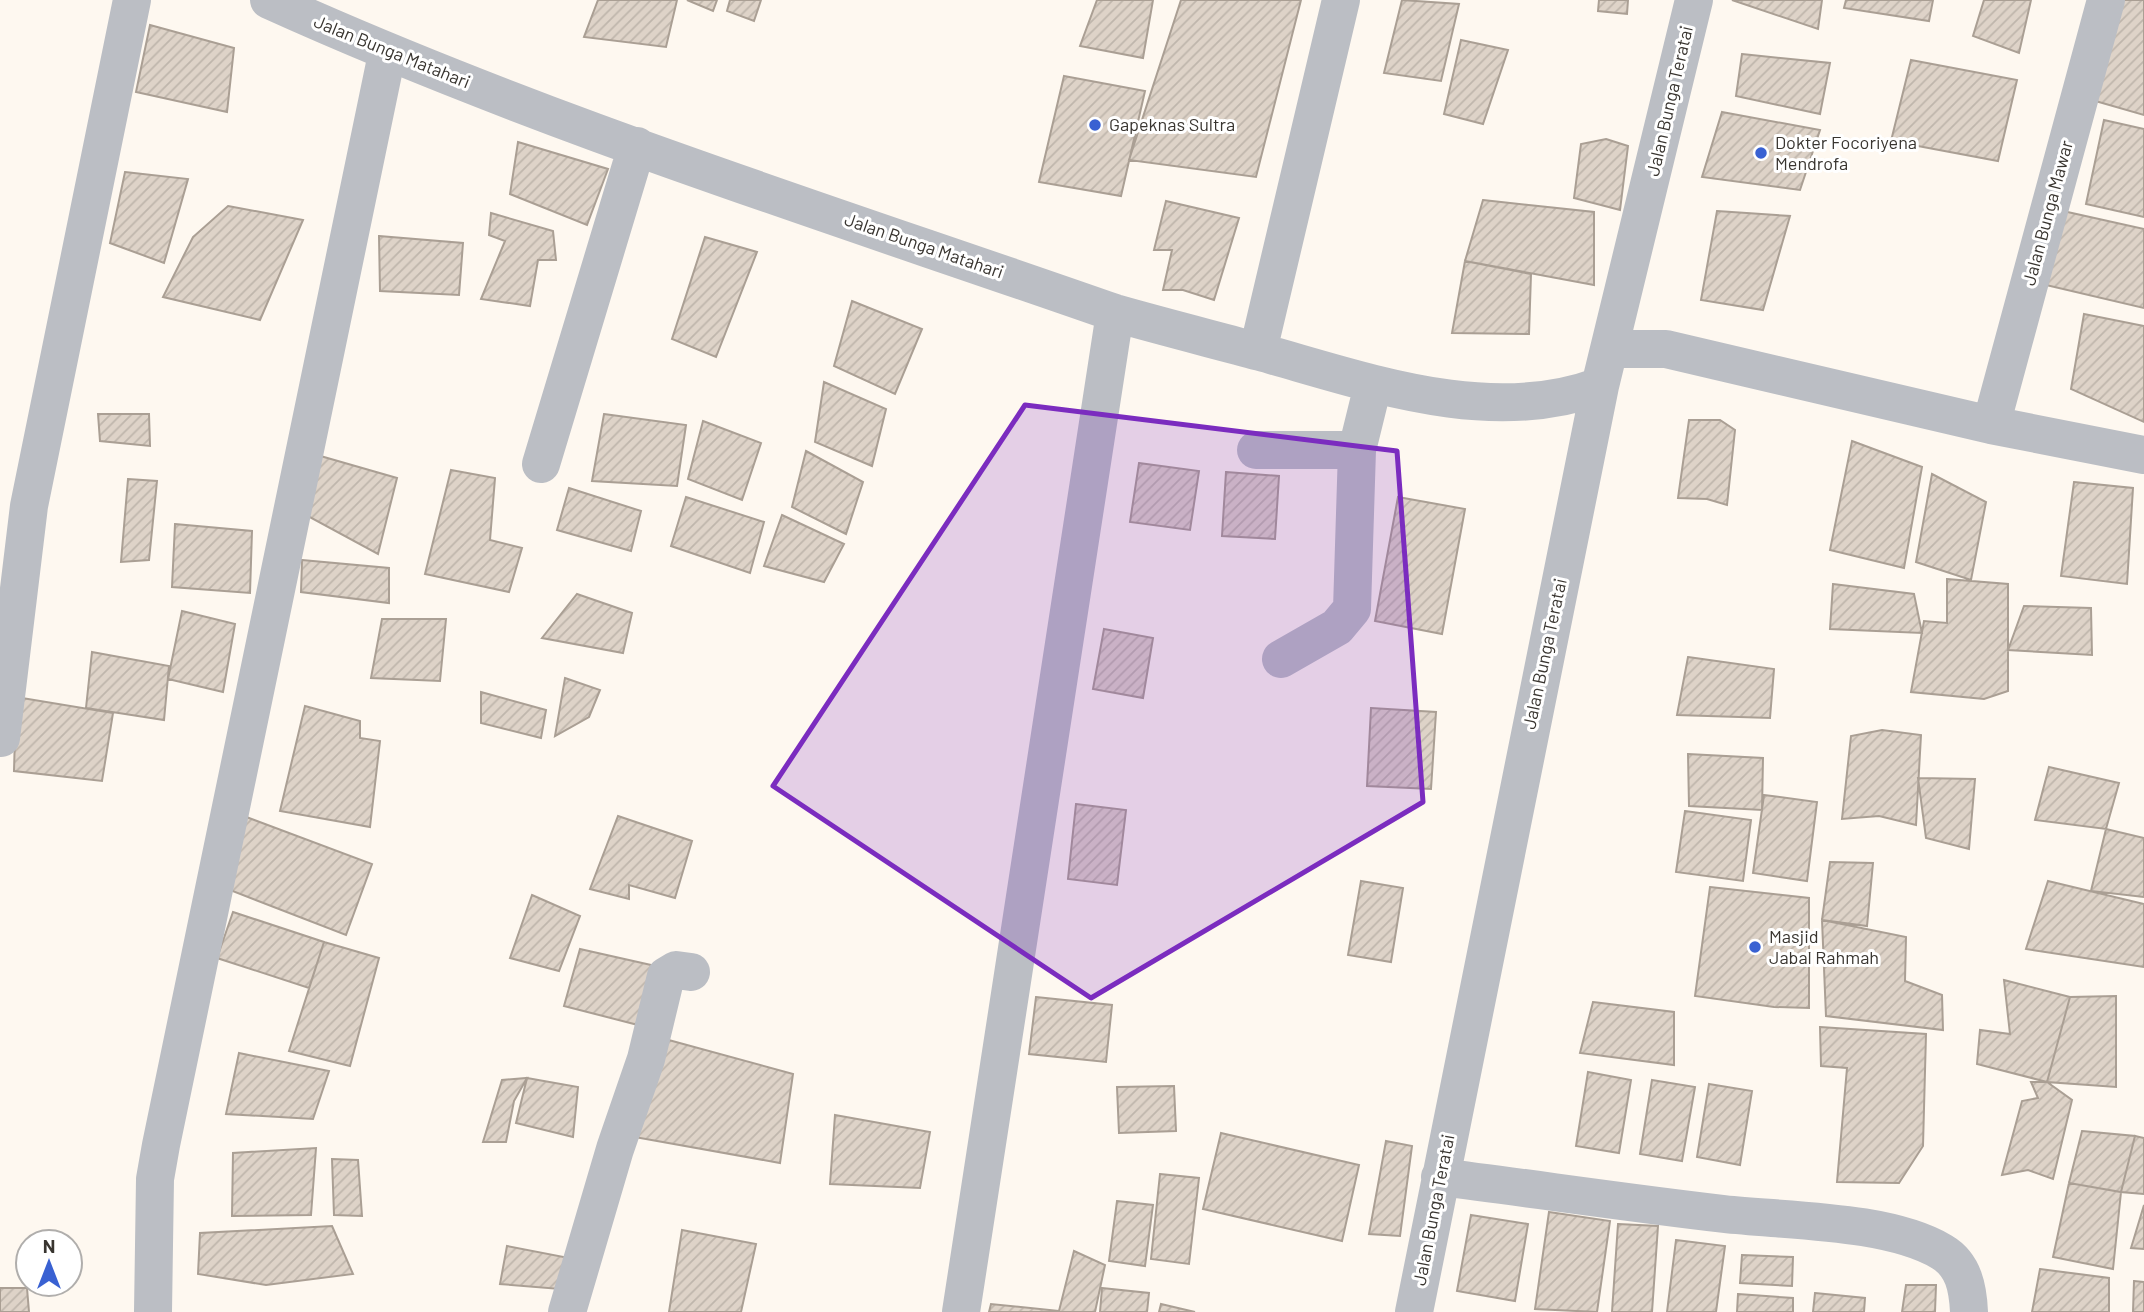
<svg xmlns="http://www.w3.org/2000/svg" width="2144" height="1312" font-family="Barlow,sans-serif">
	<defs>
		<pattern id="building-hatch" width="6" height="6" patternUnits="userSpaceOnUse" patternTransform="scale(1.75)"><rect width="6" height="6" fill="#ded3c8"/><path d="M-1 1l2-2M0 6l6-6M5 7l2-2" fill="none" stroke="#bfb6ac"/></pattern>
	</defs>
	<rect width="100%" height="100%" fill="#fef8f0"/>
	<path fill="url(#building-hatch)" stroke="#aa9f94" stroke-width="2" d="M598,0h79l-11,47 -82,-10z
		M687,0h30l-4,11z
		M730,0h31l-7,21 -27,-10z
		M1097,0h56l-10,58 -63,-12z
		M1181,0h120l-45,177 -127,-17z
		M1402,0l57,4 -18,77 -57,-8z
		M1599,0h29l-1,14 -29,-3z
		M1732,0h90l-4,29z
		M1846,0h87l-4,21 -85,-13z
		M1984,0h47l-12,53 -46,-17z
		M2121,0h23v115l-52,-15z
		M150,25l84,23 -7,64 -91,-20z
		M1461,40l47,10 -25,74 -39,-10z
		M1742,54l88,9 -10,51 -84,-18z
		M1911,60l106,20 -19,81 -107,-20z
		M1064,76l81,15 -24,105 -82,-14z
		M1722,112l98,18 -20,60 -98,-13z
		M2104,120l40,9v88l-58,-13z
		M1606,139l22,7 -8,64 -46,-12 7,-54z
		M518,142l90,27 -21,56 -77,-31z
		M125,172l63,7 -24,84 -54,-20z
		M1483,200l111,12v73l-129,-24z
		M1166,201l73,17 -25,82 -31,-10h-20l9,-40h-18z
		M228,206l75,14 -43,100 -97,-23 30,-60z
		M1717,211l73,5 -27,94 -62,-10z
		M2063,211l81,18v79l-98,-23z
		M491,213l62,18 3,29h-18l-8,46 -49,-7 24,-58 -16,-6z
		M379,236l84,7 -4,52 -79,-4z
		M705,237l52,15 -41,105 -44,-18z
		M1465,261l66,13 -2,60 -77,-1z
		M852,301l70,28 -27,65 -61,-28z
		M2084,314l60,12v96l-73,-33z
		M824,382l62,27 -14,57 -57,-24z
		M98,414h51l1,32 -50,-5z
		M604,414l82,11 -9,61 -85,-5z
		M1689,420h31l15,10 -8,75 -20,-6 -29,-1z
		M703,421l58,22 -19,57 -54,-21z
		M1852,441l70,26 -18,101 -74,-18z
		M806,451l57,31 -17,52 -54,-27z
		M317,455l80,23 -19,76 -74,-40z
		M1139,463l60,8 -9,59 -60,-8z
		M451,470l44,8 -5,62 32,8 -13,44 -84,-18z
		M1226,472l53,4 -4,63 -53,-3z
		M1932,474l54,28 -15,78 -55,-18z
		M128,479l29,2 -8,79 -28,2z
		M2074,482l59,6 -6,96 -66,-8z
		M569,488l72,23 -10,40 -74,-21z
		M686,497l78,25 -14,51 -79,-27z
		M1398,497l67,12 -23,125 -67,-13z
		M782,515l62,29 -20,38 -60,-16z
		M175,524l77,7 -2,62 -78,-6z
		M302,560l87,8v35l-88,-11z
		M1947,579l61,5v107l-24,8 -73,-7 13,-71 23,2z
		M1833,584l81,10 8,39 -92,-4z
		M577,594l55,19 -9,40 -81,-15z
		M2024,606l67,2 1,47 -84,-5z
		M182,611l53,13 -12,68 -55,-13z
		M382,619h64l-6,62 -69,-3z
		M1104,629l49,9 -10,60 -50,-9z
		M92,652l77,14 -5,54 -78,-12z
		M1688,657l86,12 -4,49 -93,-3z
		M565,678l35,12 -11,27 -34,19z
		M481,692l65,18 -5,28 -60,-15z
		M16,697l97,16 -11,68 -88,-10z
		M305,706l55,15v17l20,3 -10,86 -90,-16z
		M1371,708l65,4 -5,77 -64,-3z
		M1882,730l39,5 -5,90 -37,-9 -37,3 9,-83z
		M1688,754l75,4 -1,52 -73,-4z
		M2049,767l70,16 -13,46 -71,-9z
		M1918,778l57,1 -6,70 -43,-11z
		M1764,795l53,7 -10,79 -54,-8z
		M1076,804l50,6 -9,75 -49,-6z
		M1685,811l66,9 -8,61 -67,-9z
		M233,812l139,52 -26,71 -129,-50z
		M618,816l74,25 -17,57 -46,-13v14l-39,-10z
		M2106,829l38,9v59l-53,-6z
		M1830,862l43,1 -6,63 -45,-6z
		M1361,881l42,7 -12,74 -43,-7z
		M2048,881l96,23v63l-118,-18z
		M1710,887l99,11v110l-35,-1 -79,-11z
		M532,895l48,21 -21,55 -49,-13z
		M233,912l91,30 -15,46 -92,-30z
		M1822,920l84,17 -1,44 37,14 1,35 -117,-14z
		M324,942l55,16 -29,108 -61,-15z
		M580,949l80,18 -22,58 -74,-19z
		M2004,980l66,17 -23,85 -70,-18 3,-34 30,4z
		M2116,996v91l-69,-5 23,-85z
		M1036,997l76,8 -6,57 -77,-8z
		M1593,1002l81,10v53l-94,-12z
		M1820,1027l106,7 -3,112 -24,37 -62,-1 10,-114 -26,-2z
		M665,1039l128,35 -13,89 -151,-27z
		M239,1053l90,18 -16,48 -87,-5z
		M1588,1072l43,8 -12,73 -43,-7z
		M527,1078l51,9 -5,50 -57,-14z
		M527,1078l-13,23 -8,41h-23l19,-62z
		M1652,1080l43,7 -13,74 -42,-7z
		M2031,1082h16l25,18 -19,79 -25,-9 -26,5 20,-74 16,-3z
		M1709,1084l43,7 -12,74 -43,-8z
		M1174,1086l2,45 -57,2 -2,-46z
		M835,1115l95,17 -10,56 -90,-4z
		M2082,1131l53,5 -14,56 -52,-9z
		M1221,1133l138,32 -17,76 -139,-32z
		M2135,1136l9,2v56l-23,-2z
		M1386,1141l26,5 -12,90 -31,-2z
		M316,1148l-5,67 -79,1 1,-63z
		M332,1159l26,1 4,56 -28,-1z
		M1160,1174l39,4 -10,86 -38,-5z
		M2069,1183l52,9 -8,77 -60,-12z
		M1117,1201l36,4 -8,61 -36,-5z
		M2144,1205v44l-13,-1z
		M1549,1212l61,9 -13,91 -62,-3z
		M1471,1215l57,9 -13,77 -58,-10z
		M1618,1224l40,2 -6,86h-40z
		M332,1226l21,48 -87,11 -68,-11 2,-41z
		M682,1230l74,14 -15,68h-72z
		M1676,1240l49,6 -9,66h-49z
		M507,1246l62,12 3,32 -72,-6z
		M1074,1251l31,14 -10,47h-106l2,-8 68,7z
		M1742,1255l51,2 -1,29 -52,-3z
		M2040,1269l69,9v34h-77z
		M2134,1281l10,1v30h-11z
		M1906,1285h30l-1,27h-33z
		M0,1288h27l2,24h-29z
		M1102,1288l47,5 -2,19h-47z
		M1815,1293l50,5 -1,14h-51z
		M1738,1294l55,4v14h-56z
		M1161,1304l34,8h-36z"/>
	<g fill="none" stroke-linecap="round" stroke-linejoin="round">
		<path stroke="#bbbec4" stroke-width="38" d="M269,0c274,124 563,214 846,313 49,14 97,26 145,39 108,30 230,75 340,34
			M1610,349h56l325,76 153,30
			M1258,351l83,-351
			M1991,425l115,-425
			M1256,450h101
			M541,464l96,-318
			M1281,659l56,-32 15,-18 5,-159 16,-65
			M1,738l28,-232 103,-506
			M1440,1177c95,12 189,26 284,37 63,7 165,6 218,38 22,13 26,37 27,60
			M153,1312l2,-133 6,-34 226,-1091
			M567,1312l48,-163 31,-90 20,-83 10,-6 15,2
			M961,1312l154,-999
			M1414,1312l186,-926 94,-386"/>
	</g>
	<path fill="#7b2cbf" fill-opacity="0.2" stroke="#7b2cbf" stroke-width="5" stroke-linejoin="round" d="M1025,405l372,46 26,351 -332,196 -318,-212z"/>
	<g fill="#3961d2" stroke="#fff" stroke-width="2.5">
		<circle cx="1095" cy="125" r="7"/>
		<circle cx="1761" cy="153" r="7"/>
		<circle cx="1755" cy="947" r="7"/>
	</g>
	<g text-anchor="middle" stroke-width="6" stroke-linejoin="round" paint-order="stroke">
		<g font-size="18" fill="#393530" stroke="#fff">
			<text transform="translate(392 52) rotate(22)" y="6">Jalan Bunga Matahari</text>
			<text transform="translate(1670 101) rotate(-77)" y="6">Jalan Bunga Teratai</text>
			<text transform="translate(2048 213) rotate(-75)" y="6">Jalan Bunga Mawar</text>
			<text transform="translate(924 246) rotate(19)" y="6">Jalan Bunga Matahari</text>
			<text transform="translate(1545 654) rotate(-78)" y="6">Jalan Bunga Teratai</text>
			<text transform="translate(1434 1210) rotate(-79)" y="6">Jalan Bunga Teratai</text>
		</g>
		<g font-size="18" fill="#393530" stroke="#fff" text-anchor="start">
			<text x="1109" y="131">Gapeknas Sultra</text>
			<text x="1775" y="149">Dokter Focoriyena<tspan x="1775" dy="21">Mendrofa</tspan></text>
			<text x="1769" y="943">Masjid<tspan x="1769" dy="21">Jabal Rahmah</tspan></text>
		</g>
	</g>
	<g transform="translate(49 1263)"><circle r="33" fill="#ffffff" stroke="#b0aeac" stroke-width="2"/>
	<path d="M0-5L12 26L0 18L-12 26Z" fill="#3961d2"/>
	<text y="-10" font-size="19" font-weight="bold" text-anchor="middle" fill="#393530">N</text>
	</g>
</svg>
